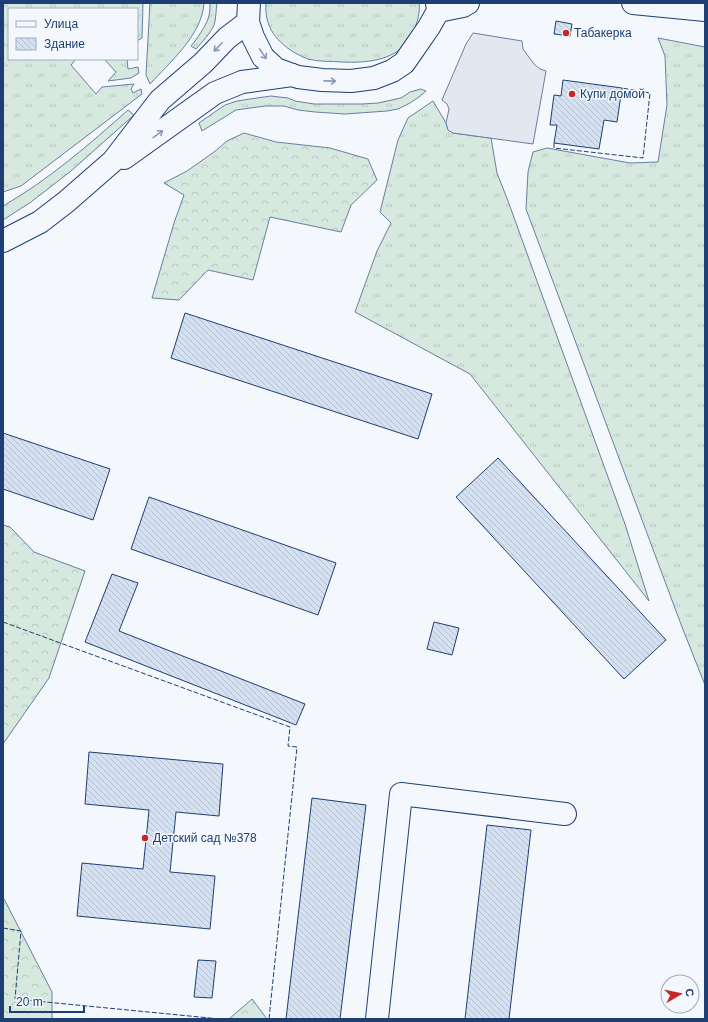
<svg xmlns="http://www.w3.org/2000/svg" width="708" height="1022" font-family="Helvetica,sans-serif">
	<defs>
		<pattern id="grass-tufts" width="24" height="20" patternUnits="userSpaceOnUse"><rect width="24" height="20" fill="#d7e8df"/><path d="M3 7l-1-3M5 7V3M7 7l1-3M15 17l-1-3M17 17v-4M19 17l1-3" fill="none" stroke="#b8c8c3"/></pattern>
		<pattern id="forest-crowns" width="20" height="18" patternUnits="userSpaceOnUse"><rect width="20" height="18" fill="#d7e8df"/><path d="M2 6a3 3 0 1 1 6 0M12 15a3 3 0 1 1 6 0" fill="none" stroke="#b8c8c3"/></pattern>
		<pattern id="building-back-hatch" width="6" height="6" patternUnits="userSpaceOnUse"><rect width="6" height="6" fill="#d5e0f0"/><path d="M-1 5l2 2M0 0l6 6M5-1l2 2" fill="none" stroke="#b6c1d1"/></pattern>
	</defs>
	<rect width="100%" height="100%" fill="#f4f7fb"/>
	<path fill="url(#grass-tufts)" stroke="#687fa3" d="M3,3h140l-1,35 -5,3v-32h-128v50h67l-5,6 25,29 6,-7 32,-3 -3,5 2,4 8,-4 1,5 -121,92 -18,6z
		M150,3h54c-2,32 -34,59 -54,81l-4,-9z
		M210,3h7c-1,7 -1,16 -3,22 -4,9 -12,17 -18,24l-5,-3c6,-7 14,-19 17,-27 2,-5 2,-11 2,-16z
		M266,3h153c1,9 -1,18 -5,27 -1,3 -3,8 -5,11 -17,20 -42,22 -67,21 -11,-1 -23,0 -34,-3 -3,-1 -7,-3 -11,-5 -20,-11 -33,-27 -31,-51z
		M658,38l47,9v638l-23,-58 -156,-418 2,-37 5,-20 14,-4 83,15 28,-1 9,-57 -2,-49z
		M104,59h23l1,10 10,-2 1,6 -8,5 -23,3 8,-9z
		M421,89l5,2 -7,6 -9,6 -12,6 -11,2 -42,3 -30,-2 -17,-2 -14,-4h-19l-29,4 -34,21 -3,-8 26,-18 12,-4 13,-2 21,-3 8,1 9,1 7,3 19,3h48l16,-1 23,-5 9,-6z
		M433,101l13,22 2,7 5,3 38,5 6,35 11,28 117,323 24,77 -179,-227 -115,-62 22,-61 14,-28 -11,-11 18,-72 10,-22z
		M128,110l6,5 -63,56 -40,31 -28,18v-14c44,-25 87,-62 125,-96z"/>
	<path fill="url(#forest-crowns)" stroke="#687fa3" d="M244,133l32,9 54,6 38,11 9,21 -26,25 -10,27 -71,-15 -17,63 -45,-10 -29,30 -27,-2 22,-75 10,-28 -20,-12 23,-12 27,-19 13,-11z
		M3,525l7,2 24,25 51,19 -36,107 -46,66z
		M3,897l49,95v27h-49z
		M252,999l15,20h-38z"/>
	<path fill="#e3e8f0" stroke="#687fa3" d="M473,33l49,8 1,8 11,15 6,5 6,2 -13,73 -80,-11 -5,-3 -2,-7 3,-14 -2,-5 -5,-4 24,-56z"/>
	<path fill="url(#building-back-hatch)" stroke="#1d3f73" d="M556,21l16,3 -2,12 -16,-2z
		M563,80l59,8 -5,34 -13,-2 -5,29 -45,-6 3,-18h-7l4,-30 7,1z
		M185,313l247,81 -14,45 -247,-81z
		M3,433l107,36 -17,51 -90,-31z
		M498,458l168,182 -42,39 -168,-182z
		M149,497l187,66 -18,52 -187,-66z
		M112,574l26,9 -19,48 186,73 -9,21 -211,-83z
		M434,622l25,6 -7,27 -25,-6z
		M89,752l134,12 -4,52 -43,-4 -6,60 45,4 -5,53 -133,-13 5,-53 61,6 6,-59 -64,-6z
		M312,798l54,7 -26,214h-54z
		M487,825l44,5 -22,189h-44z
		M198,960l18,1 -4,37 -18,-1z"/>
	<g fill="none" stroke-linecap="round" stroke-linejoin="round">
		<defs>
			<path id="street" d="M377,1019l24,-225 164,20"/>
			<path id="secondary" d="M124,158l91,-65 27,-11 50,-7
				M3,241l37,-19 26,-20 47,-41 47,-61 43,-37 24,-25 21,-16"/>
			<path id="primary" d="M249,3l-1,19 5,15 10,20 13,12 22,8 24,3 29,1 23,-3 18,-7 12,-8 7,-10 18,-26 9,-16 -1,-8
				M633,3l72,7
				M438,11l25,-5 5,-3"/>
		</defs>
		<use href="#street" stroke="#1d3f73" stroke-width="24"/>
		<use href="#secondary" stroke="#1d3f73" stroke-width="24"/>
		<use href="#primary" stroke="#1d3f73" stroke-width="24"/>
		<use href="#street" stroke="#f4f7fb" stroke-width="22"/>
		<use href="#secondary" stroke="#f4f7fb" stroke-width="22"/>
		<use href="#primary" stroke="#f4f7fb" stroke-width="22"/>
		<path stroke="#1d3f73" stroke-width="1" stroke-dasharray="5 2" stroke-linecap="butt" d="M554,143v5l89,10 7,-65 -28,-5
			M3,622l287,105 -2,19 9,1 -28,272
			M3,928l18,3 -6,68 205,20"/>
	</g>
	<defs><path id="oneway-shaft" d="M-6 0H5M1.5-3L5.5 0L1.5 3" fill="none" stroke-width="1.6" stroke-linecap="round" stroke-linejoin="round"/></defs>
	<g stroke="#889bb7">
		<use href="#oneway-shaft" transform="translate(218 47) rotate(134)"/>
		<use href="#oneway-shaft" transform="translate(263 54) rotate(56)"/>
		<use href="#oneway-shaft" transform="translate(330 81) rotate(1)"/>
		<use href="#oneway-shaft" transform="translate(158 134) rotate(-36)"/>
	</g>
	<g fill="#c62828" stroke="#f4f7fb" stroke-width="1.5">
		<circle cx="566" cy="33" r="4"/>
		<circle cx="572" cy="94" r="4"/>
		<circle cx="145" cy="838" r="4"/>
	</g>
	<g text-anchor="middle" stroke-width="3" stroke-linejoin="round" paint-order="stroke">
		<g font-size="12" fill="#1d3f73" stroke="#f4f7fb" text-anchor="start">
			<text x="574" y="37">Табакерка</text>
			<text x="580" y="98">Купи домой</text>
			<text x="153" y="842">Детский сад №378</text>
		</g>
	</g>
	<rect width="708" height="1022" fill="none" stroke="#1d3f73" stroke-width="8"/>
	<rect x="8" y="8" width="130" height="52" fill="#f4f7fb" stroke="#9eadc5"/>
	<rect x="16" y="21" width="20" height="6" fill="#f4f7fb" stroke="#9eadc5"/>
	<text x="44" y="28" font-size="12" fill="#1d3f73">Улица</text>
	<rect x="16" y="38" width="20" height="12" fill="url(#building-back-hatch)" stroke="#9eadc5"/>
	<text x="44" y="48" font-size="12" fill="#1d3f73">Здание</text>
	<g transform="translate(680 994) rotate(81)"><circle r="19" fill="#f4f7fb" stroke="#9eadc5"/>
	<path d="M0-3L7 15L0 10L-7 15Z" fill="#c62828"/>
	<text y="-6" font-size="11" font-weight="bold" text-anchor="middle" fill="#1d3f73">С</text>
	</g>
	<path d="M10 1006v6h74v-6" fill="none" stroke="#1d3f73" stroke-width="2"/>
	<text x="16" y="1006" font-size="12" fill="#1d3f73" stroke="#f4f7fb" stroke-width="3" paint-order="stroke">20 m</text>
</svg>
